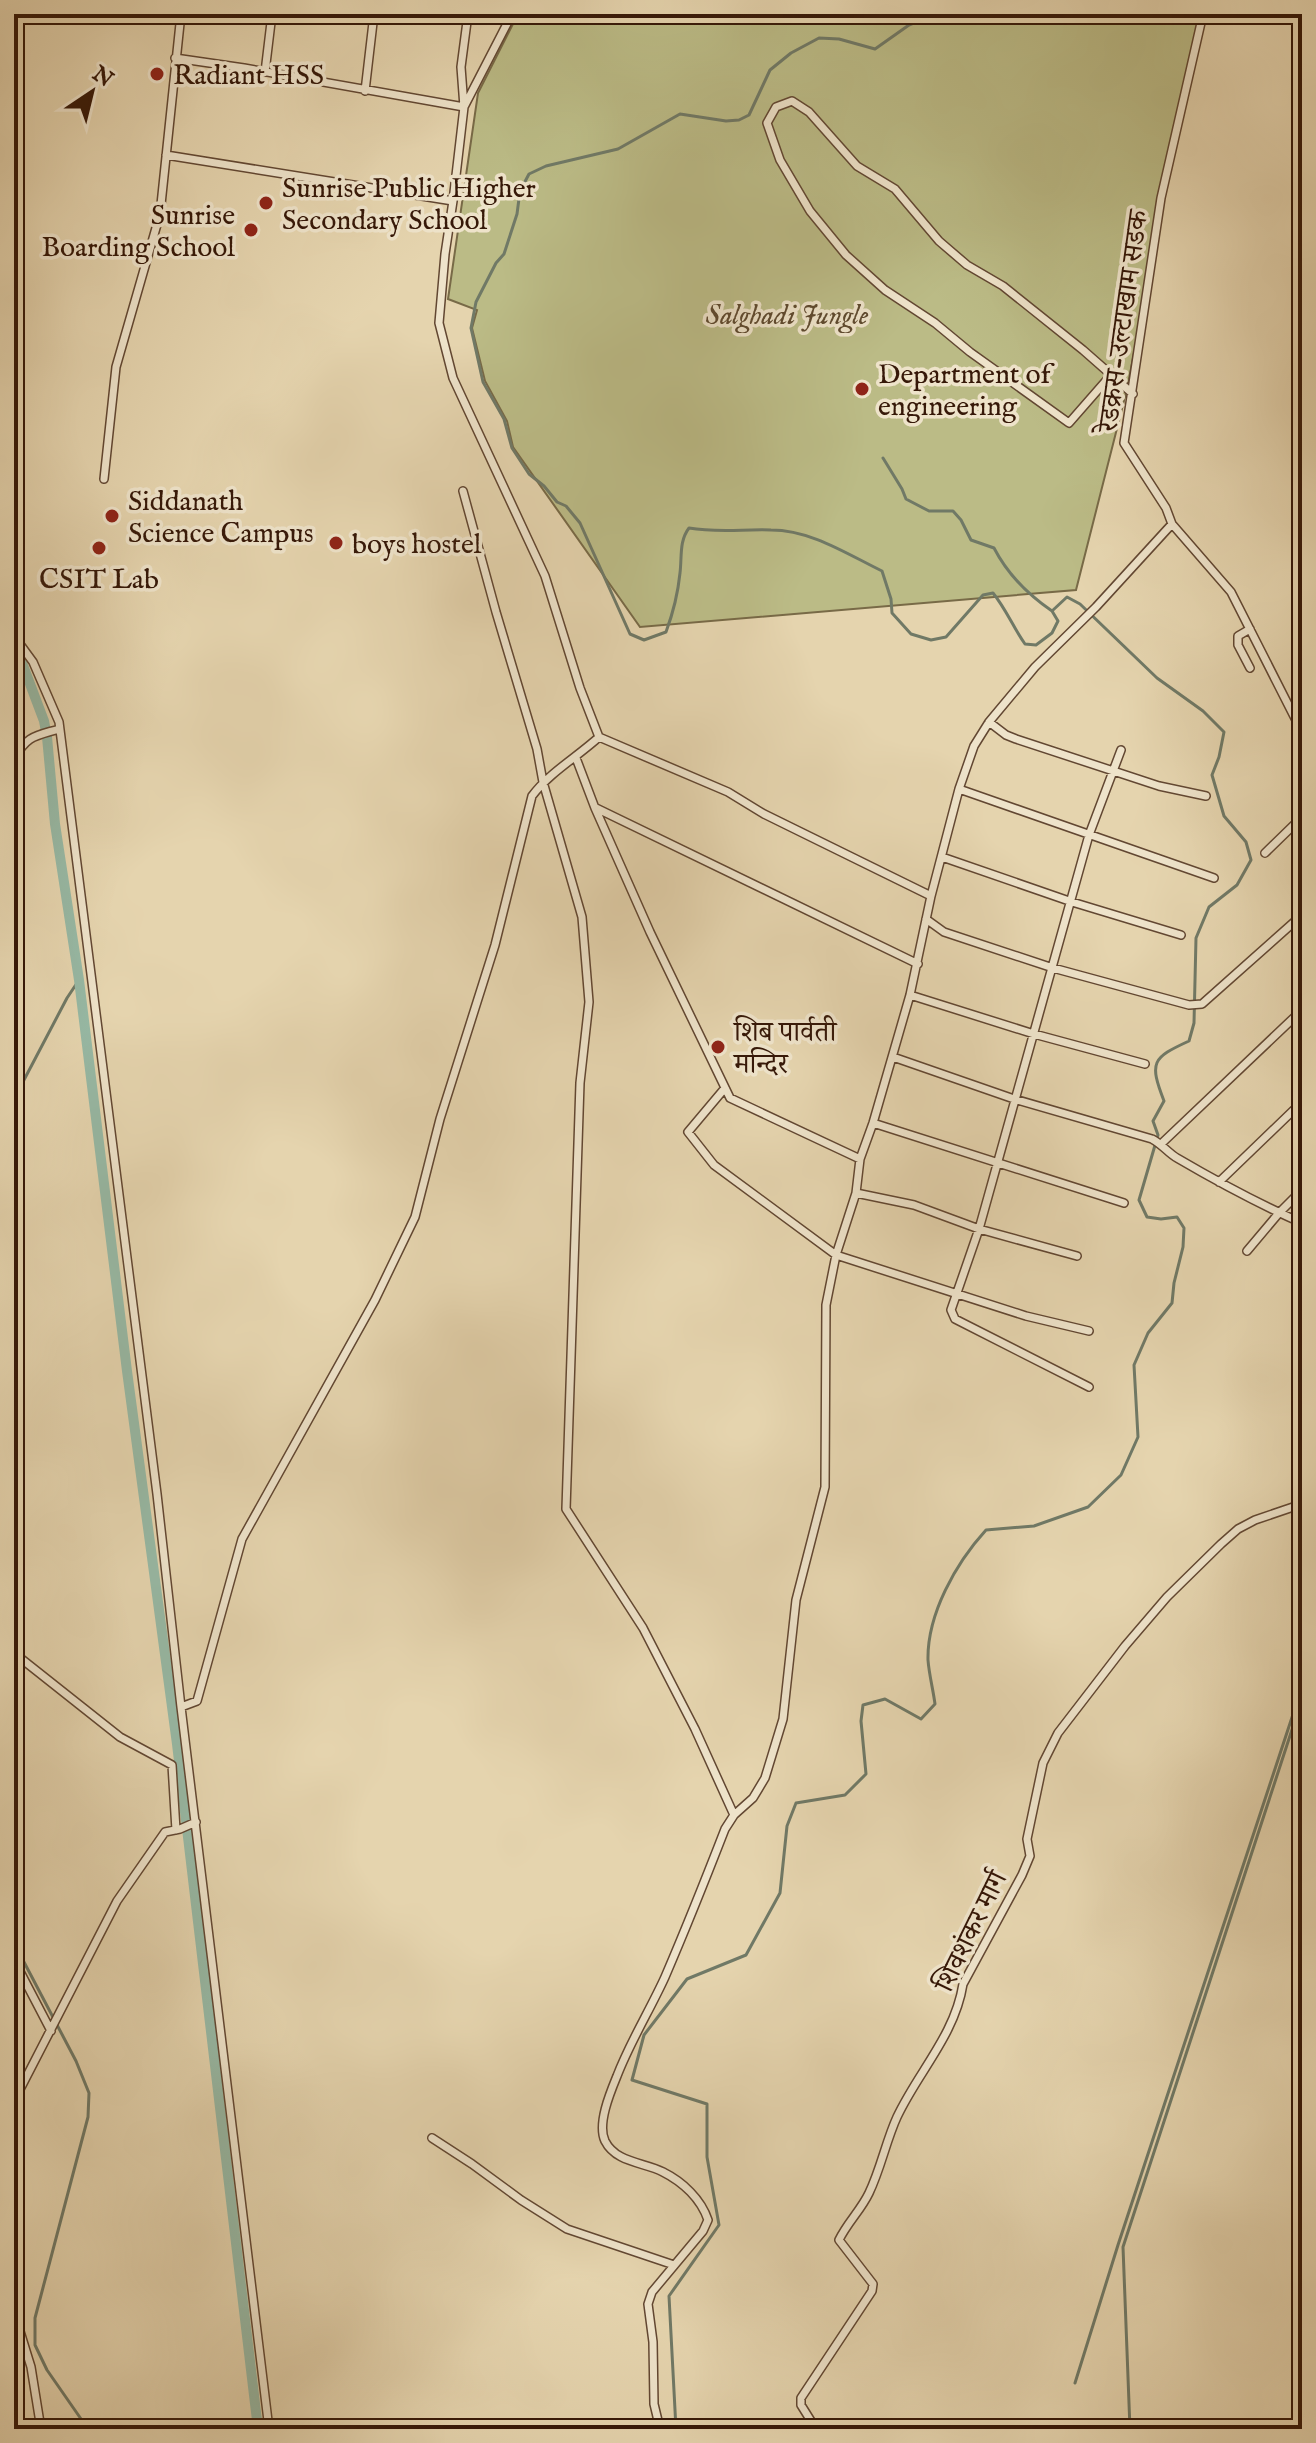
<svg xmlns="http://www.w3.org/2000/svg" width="1316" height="2443" font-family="'IM FELL English','Noto Serif Devanagari',serif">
	<rect width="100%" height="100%" fill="#e5d4ae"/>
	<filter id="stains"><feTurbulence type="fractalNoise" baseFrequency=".0025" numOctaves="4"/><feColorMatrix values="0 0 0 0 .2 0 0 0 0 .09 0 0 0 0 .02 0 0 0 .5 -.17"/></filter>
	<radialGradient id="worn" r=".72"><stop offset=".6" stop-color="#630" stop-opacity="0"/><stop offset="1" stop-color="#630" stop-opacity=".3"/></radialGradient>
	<path fill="#bbbb86" stroke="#786a47" stroke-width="2" d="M518,14h682l-73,375 -51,201 -436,37 -127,-180 -6,-26 -22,-40 -13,-53 5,-18 -29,-11 30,-206z"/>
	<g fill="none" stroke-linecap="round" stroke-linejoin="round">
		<path stroke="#707966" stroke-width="3" d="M883,458l19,31 4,10 23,12h24l8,9 10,20 23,8c14,27 33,46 58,63
			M14,1099l53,-101 12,-18
			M14,1943l62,118 13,32 -1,24 -53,201v27l12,25 41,59
			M1075,2383l43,-138 184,-558
			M676,2429l-7,-133 50,-71 -12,-68v-53l-75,-24 12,-45 43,-56 59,-24 34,-62 7,-67 9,-23 49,-8 21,-21 -5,-53 2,-16 22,-6 36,20 14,-15c-2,-15 -6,-30 -7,-44 -1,-46 28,-97 58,-130l48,-4 54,-19 33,-32 17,-38 -4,-72 14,-32 24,-30 2,-20 9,-36 1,-19 -7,-11 -16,2 -14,-2 -8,-17 19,-65 -5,-14 11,-20c-15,-39 -12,-43 25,-60l5,-18 2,-85 13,-31 28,-22 14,-25 -5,-18 -22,-26 -12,-41 7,-18 5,-25 -21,-21 -46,-33 -77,-74 -13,-7 -15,14 6,10 -6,12 -16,12 -11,-1c-12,-17 -19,-35 -32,-51l-10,2 -37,42 -15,3 -20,-6 -19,-21 -1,-14 -9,-28c-35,-17 -71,-41 -111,-41 -28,-1 -54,3 -82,-2 -10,13 -7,29 -9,45 -2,20 -7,40 -14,59l-22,8 -14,-6 -50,-111 -14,-17 -9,-4 -13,-16 -15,-12 -17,-26 -8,-29 -21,-37 -12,-54 5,-26 20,-39 8,-9 13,-40 3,-23 9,-17 17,-8 72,-17 62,-35 46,7 13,-1 10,-5 21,-45 21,-17 28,-15 20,1 36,10 34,-24 26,-11
			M1130,2429l-7,-182 179,-548"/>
		<path stroke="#97b9a5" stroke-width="10" d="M14,650l7,10 23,61 3,16 8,87 24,156 48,391 50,373 81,685"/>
		<defs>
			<path id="street" d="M1203,14l-42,184 -37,245 42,65 6,16 59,68 71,140
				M175,58l69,10 220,39 -3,-40 7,-53
				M265,72l7,-58
				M365,91l9,-77
				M166,155l287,46
				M1111,375l-42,48 -99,-71 -35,-29 -50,-33 -39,-35 -36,-44 -30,-51 -13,-37 9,-16 16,-6 17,11 48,54 38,23 44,52 28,24 36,21 80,64 50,44
				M104,479l12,-112 44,-153 21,-200
				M463,491l33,121 41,137 6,33 39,135 7,85 -9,81 -14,426 77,119 52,101 39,86
				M1250,629l-12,7v9l12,23
				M14,636l19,26 26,60 98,772 24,213
				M989,722l17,13 10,4 143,47 47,10
				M599,737l129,55 36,22 167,82
				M576,758l19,50 55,124 80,166 130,61
				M14,759c13,-24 22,-23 45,-30
				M959,789l255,89
				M596,808l322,156
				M1265,853l37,-36
				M942,857l130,45 109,33
				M926,919l18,13 109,36 136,37 13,-1 100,-89
				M910,995l124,39 111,30
				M893,1057l121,42 138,40c10,5 16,14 25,19 41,24 82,46 125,65
				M725,1088l-37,44 26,33 122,90 190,61 63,15
				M873,1123l251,80
				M1161,1144l141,-134
				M1219,1182l83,-80
				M856,1193l58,12 65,24 98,27
				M1247,1251l32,-38 23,-23
				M1089,1387l-134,-68 -4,-9 28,-81 110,-394 32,-85
				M14,1653l106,84 52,28 4,65
				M14,1960l37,71
				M14,2101l103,-200 48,-69 15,-3 16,-7
				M432,2138l40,26 49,36 46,29 107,36
				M14,2312l17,55 10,62
				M269,2429l-88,-722 16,-6 45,-162 133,-239 40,-83 25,-98 55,-174 37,-149c17,-23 45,-39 67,-59l-19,-49 -35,-112 -92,-198 -14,-55 6,-69 8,-53 11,-94 48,-93
				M660,2429l-6,-25 -1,-62 -5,-38 4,-12 51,-61 5,-11c-7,-21 -25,-38 -45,-48 -19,-10 -47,-9 -58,-31 -8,-17 5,-48 12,-65 13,-34 33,-66 48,-99 21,-49 41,-99 60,-148l9,-14 19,-17 12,-20 18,-59 13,-119 29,-113 1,-182 10,-50 20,-62 4,-34 13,-36 37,-128 21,-99 28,-107 15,-43 15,-24 46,-55 61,-60 76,-83
				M816,2429l-15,-24v-7l71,-107 1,-7 -34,-44c8,-17 22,-30 30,-47 12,-25 17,-52 28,-76 21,-45 58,-82 66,-133l59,-109 8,-19 -3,-17 16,-76 15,-30 67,-87 42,-49 54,-53 17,-15 17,-9 47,-16"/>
		</defs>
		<use href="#street" stroke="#624732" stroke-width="10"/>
		<use href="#street" stroke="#eee3ca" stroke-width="7"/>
	</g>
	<g fill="#8f2418" stroke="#eee3ca" stroke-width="3">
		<circle cx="157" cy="74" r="8"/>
		<circle cx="266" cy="203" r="8"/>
		<circle cx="251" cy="230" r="8"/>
		<circle cx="862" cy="389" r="8"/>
		<circle cx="112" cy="516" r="8"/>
		<circle cx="336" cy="543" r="8"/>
		<circle cx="99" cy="548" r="8"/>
		<circle cx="718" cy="1047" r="8"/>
	</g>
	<g text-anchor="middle" stroke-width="7" stroke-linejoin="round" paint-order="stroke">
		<g font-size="28" fill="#361808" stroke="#eee3ca" text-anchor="start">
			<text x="173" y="84">Radiant HSS</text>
			<text x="282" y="197">Sunrise Public Higher<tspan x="282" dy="32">Secondary School</tspan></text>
			<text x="235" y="224" text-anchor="end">Sunrise<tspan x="235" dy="32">Boarding School</tspan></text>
			<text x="878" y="383">Department of<tspan x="878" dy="32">engineering</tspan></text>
			<text x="128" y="510">Siddanath<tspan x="128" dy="32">Science Campus</tspan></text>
			<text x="352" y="553">boys hostel</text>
			<text x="99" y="588" text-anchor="middle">CSIT Lab</text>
			<text x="734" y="1041">शिब पार्वती<tspan x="734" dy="32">मन्दिर</tspan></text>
		</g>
		<g font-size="28" font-style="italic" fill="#5e492e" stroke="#eee3ca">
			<text x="787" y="324">Salghadi Jungle</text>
		</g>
		<g font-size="28" fill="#361808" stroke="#eee3ca">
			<text transform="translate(1122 321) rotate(-82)" y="10">रेडक्रस-उल्टाखाम सडक</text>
			<text transform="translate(970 1931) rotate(-64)" y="10">शिवशंकर मार्ग</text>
		</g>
	</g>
	<rect width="1316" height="2443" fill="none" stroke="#e5d4ae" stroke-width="48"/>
	<rect x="16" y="16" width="1284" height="2411" fill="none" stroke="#361808" stroke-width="4"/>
	<rect x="24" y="24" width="1268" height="2395" fill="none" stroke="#361808" stroke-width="2"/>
	<g transform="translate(92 92) rotate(35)" stroke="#eee3ca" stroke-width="6" paint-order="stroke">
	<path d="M0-6L14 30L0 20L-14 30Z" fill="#361808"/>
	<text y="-12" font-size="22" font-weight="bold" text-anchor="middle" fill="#361808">N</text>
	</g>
	<rect width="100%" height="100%" filter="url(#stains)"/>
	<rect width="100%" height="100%" fill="url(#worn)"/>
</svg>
